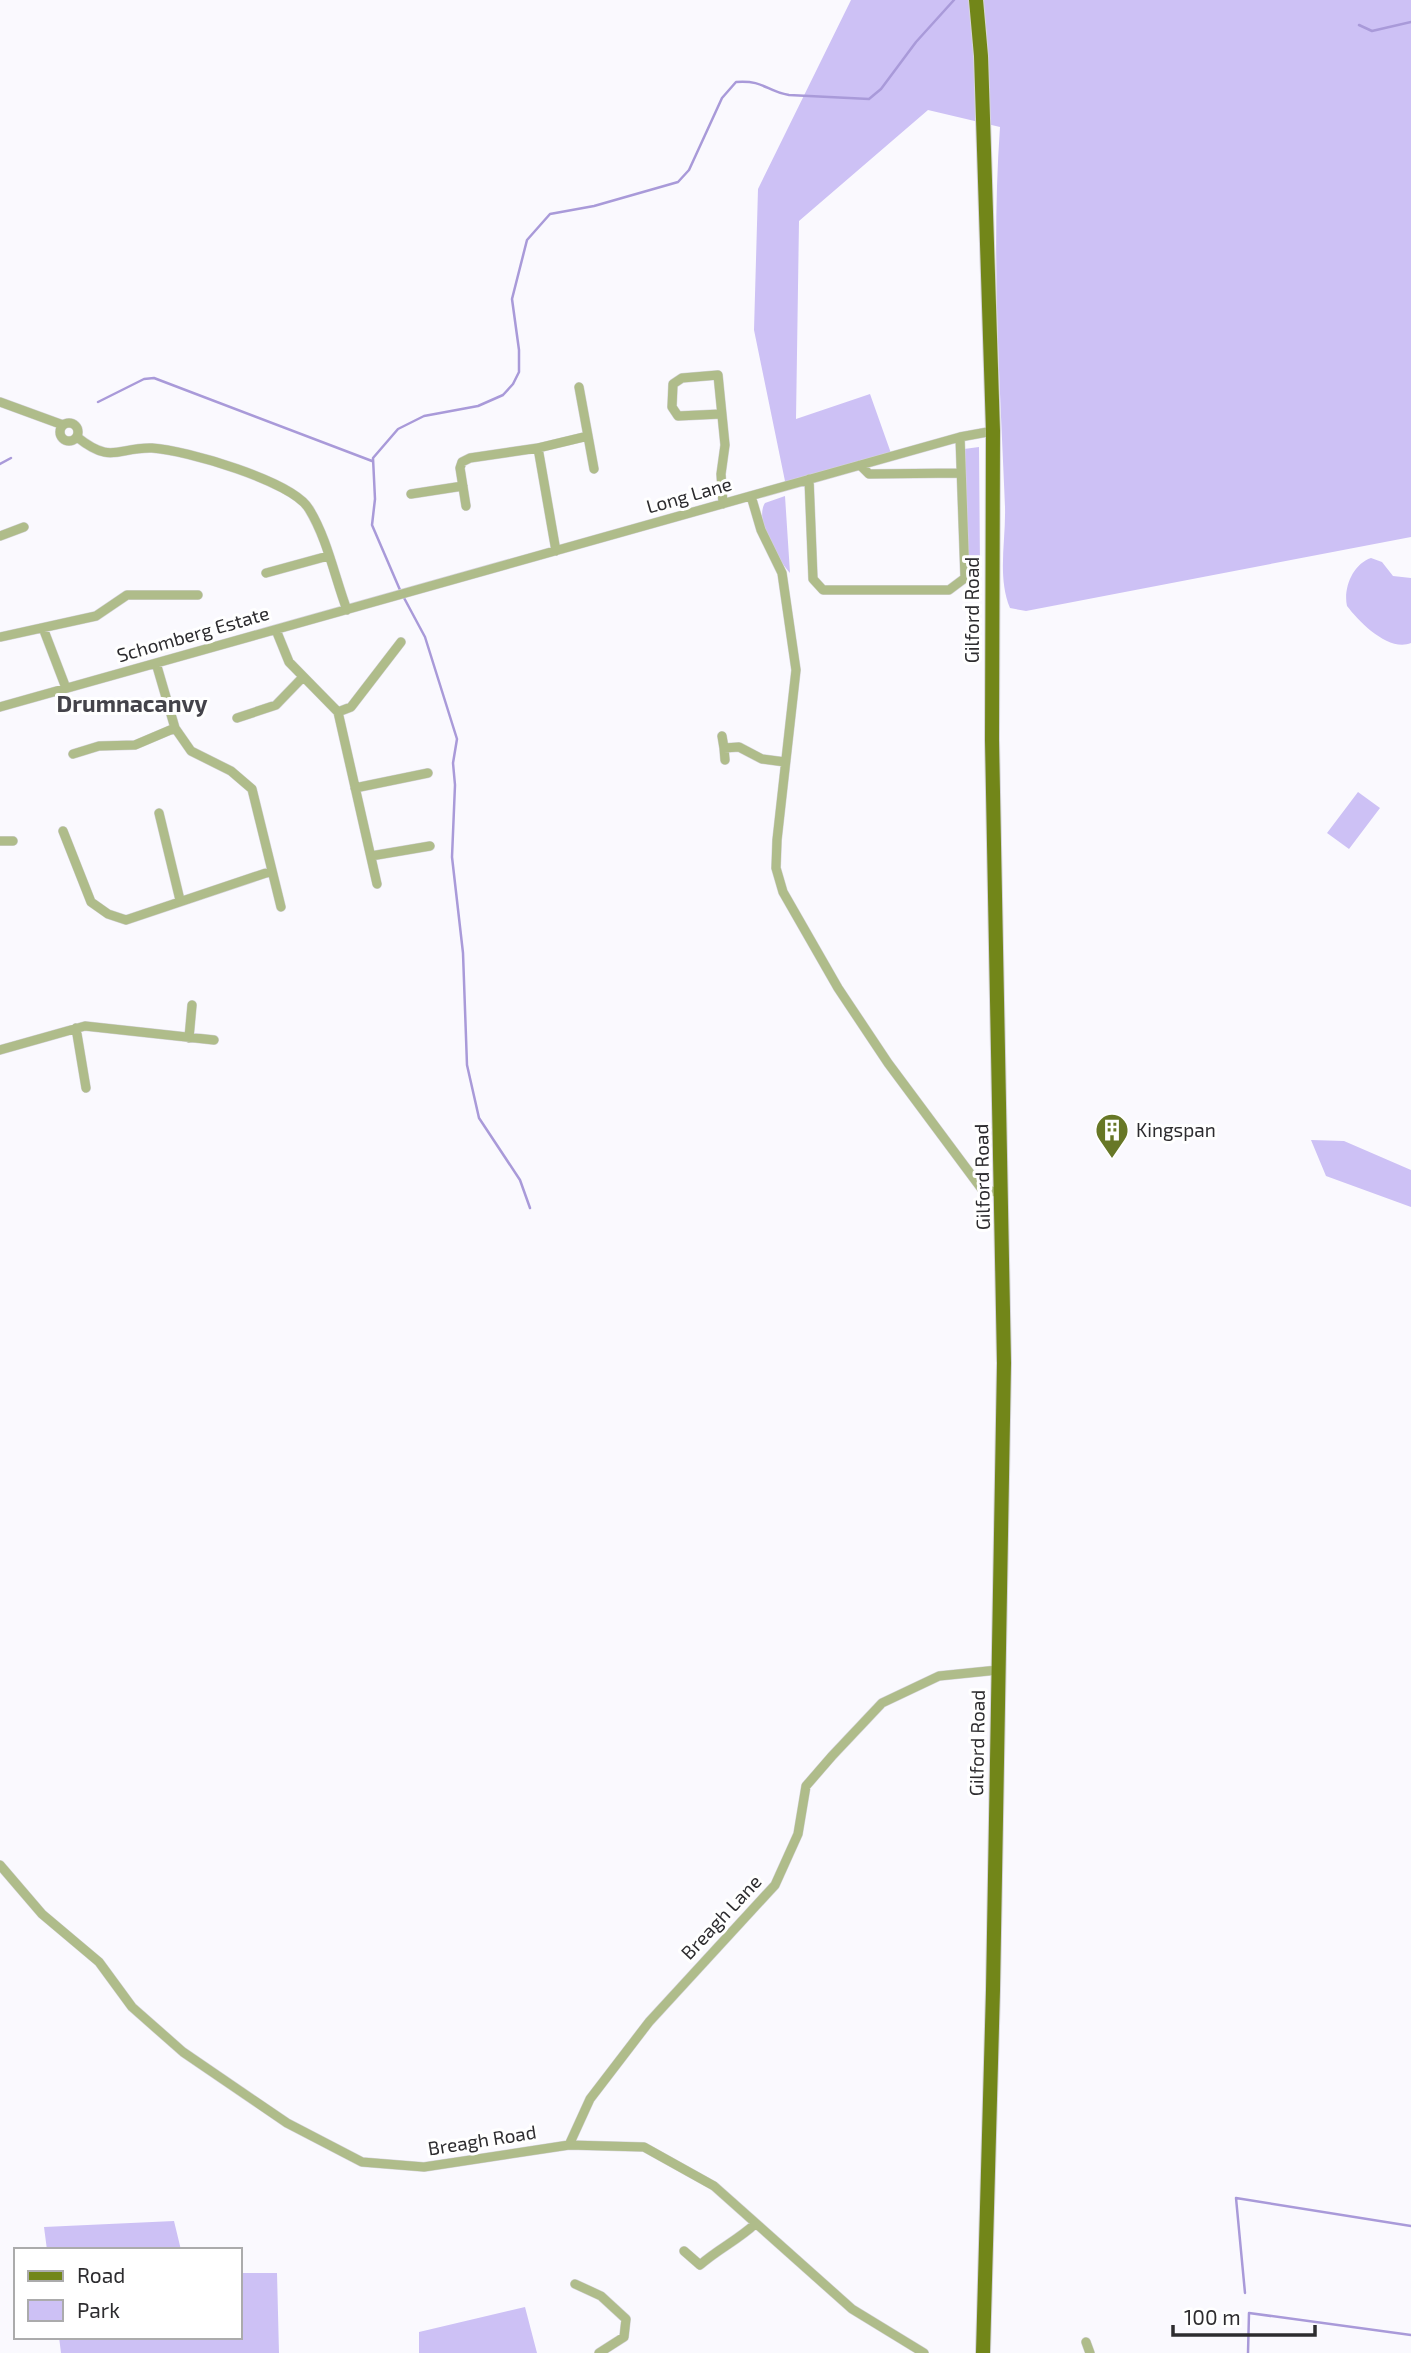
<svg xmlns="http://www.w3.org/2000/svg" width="1411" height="2353" font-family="'Exo 2',sans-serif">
	<rect width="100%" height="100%" fill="#faf9fe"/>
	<path fill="#cdc1f5" d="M851,0h122l14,34 -6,-34h430v537l-385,74 -16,-3c-13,-32 -4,-67 -5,-101 -5,-126 -14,-253 -5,-380l-72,-17 -129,111 -3,198 74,-25 22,62 -106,30 -32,-156 4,-141z
		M979,447l1,121 -12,1 -4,-120z
		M785,496l5,77c-13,-15 -36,-53 -25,-70z
		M1371,558l11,4 11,14 18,2v65c-22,9 -51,-20 -64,-37 -4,-18 6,-42 24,-48z
		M1358,792l22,16 -31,41 -22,-16z
		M1311,1140l33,1 67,29v37l-85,-31z
		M174,2221l7,29h-134l-3,-23z
		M240,2273h37l2,80h-218l-2,-16h181z
		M525,2307l12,46h-118v-21z"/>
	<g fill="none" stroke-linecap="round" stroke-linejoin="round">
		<path stroke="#a99ad9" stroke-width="2.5" d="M1359,25l13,6 39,-9
			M98,402l46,-23 10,-1 218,83
			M0,464l11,-6
			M400,590l-28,-65 3,-26 -2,-41 25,-29 26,-13 54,-10 25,-11 10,-11 6,-12v-22l-7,-51 15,-59 23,-26 44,-8 84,-24 11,-12 33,-72 14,-16c29,-2 29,9 53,13l80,4 12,-10 35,-47 38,-42
			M403,596l22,41 32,102 -4,24 2,22 -3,72 11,96 4,112 12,53 41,62 10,28
			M1245,2293l-9,-95 175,28
			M1248,2353l1,-40 162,22"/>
		<defs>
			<path id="street" d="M579,387l9,49
				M0,402l63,23
				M721,414l-43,2 -6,-9 1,-23 9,-6 36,-3 7,70 -4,29 2,30
				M60 432a9 9 0 1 1 18 0a9 9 0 1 1-18 0Z
				M77,437c35,28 40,10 75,11 33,2 141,33 157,61 18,29 26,69 38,101
				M860,465l9,9 91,-1
				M809,479l4,100 10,11h126l16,-12 -5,-141
				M411,494l52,-8
				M751,496l10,34 21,43 14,97 -19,170 -1,28 7,24 55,96 50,75 93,125 21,6
				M466,506l-6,-38 2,-6 8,-4 68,-10
				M0,536l24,-9
				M556,551l-18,-103 50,-12 6,33
				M266,573l62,-17
				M43,628l23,60
				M276,630l13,32 49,50 39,172
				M0,637l96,-21 31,-21h71
				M156,663l19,65 16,23 40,20 21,18 29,118
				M0,707l960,-270 33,-6
				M338,712l13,-5 50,-65
				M237,718l39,-13 27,-28
				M722,736l2,12
				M73,754l26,-8 36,-1 40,-17
				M725,760l-1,-12 15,-1 23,12 23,3
				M355,788l73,-15
				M159,813l21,87
				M63,831l28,71 17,12 18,6 146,-49
				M0,841h13
				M371,856l59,-10
				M76,1028l10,60
				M189,1038l3,-33
				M0,1050l85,-24 129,14
				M0,1865l42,49 57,48 33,45 51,45 104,71 75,39 62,5 145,-22 75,2 70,39 138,123 72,44
				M569,2145l21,-46 59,-77 126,-137 23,-51 8,-48 26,-30 50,-53 57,-27 59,-6
				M684,2251l16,14c18,-16 38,-25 55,-41
				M575,2284l26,12 25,23 -2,18 -25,16
				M1086,2342l4,11"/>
			<path id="primary" d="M976,0l5,56 12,375 -1,309 12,623 -11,627 -10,363"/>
		</defs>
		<use href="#street" stroke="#d5d4d9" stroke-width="10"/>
		<use href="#primary" stroke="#d5d4d9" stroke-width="16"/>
		<use href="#street" stroke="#afbc8a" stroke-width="9"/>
		<use href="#primary" stroke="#728619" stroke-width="14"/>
	</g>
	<defs>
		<symbol id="building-pin" viewBox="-11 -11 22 30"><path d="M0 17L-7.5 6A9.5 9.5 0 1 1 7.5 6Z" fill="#677726" stroke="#fff"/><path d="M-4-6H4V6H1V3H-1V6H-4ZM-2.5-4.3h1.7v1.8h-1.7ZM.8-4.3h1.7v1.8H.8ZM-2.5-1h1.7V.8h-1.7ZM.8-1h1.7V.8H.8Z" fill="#fff"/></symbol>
	</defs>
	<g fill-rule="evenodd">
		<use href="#building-pin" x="1093" y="1111" width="38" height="52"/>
	</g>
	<g text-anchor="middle" stroke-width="6" stroke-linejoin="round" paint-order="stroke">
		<g font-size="19" fill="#2d2c2f" stroke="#fff">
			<text transform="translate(689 495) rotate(-16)" y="7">Long Lane</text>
			<text transform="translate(972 610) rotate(-90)" y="7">Gilford Road</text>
			<text transform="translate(193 634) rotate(-16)" y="7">Schomberg Estate</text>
			<text transform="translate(982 1177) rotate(-91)" y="7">Gilford Road</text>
			<text transform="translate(977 1743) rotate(-89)" y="7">Gilford Road</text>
			<text transform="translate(721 1917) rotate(-47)" y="7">Breagh Lane</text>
			<text transform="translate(482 2140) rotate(-9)" y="7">Breagh Road</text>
		</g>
		<g font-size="19" fill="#2d2c2f" stroke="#fff" text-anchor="start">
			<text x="1136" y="1137">Kingspan</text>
		</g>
		<g font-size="23" font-weight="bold" fill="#44434a" stroke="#fff">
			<text x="132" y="712">Drumnacanvy</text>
		</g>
	</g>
	<rect x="14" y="2248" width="228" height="91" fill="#ffffff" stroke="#ababac" stroke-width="2"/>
	<rect x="28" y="2271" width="35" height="10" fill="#728619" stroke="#ababac" stroke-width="2"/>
	<text x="77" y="2283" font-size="21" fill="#2d2c2f">Road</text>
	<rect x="28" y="2300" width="35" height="21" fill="#cdc1f5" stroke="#ababac" stroke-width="2"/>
	<text x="77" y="2318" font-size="21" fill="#2d2c2f">Park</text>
	<path d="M1173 2325v10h142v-10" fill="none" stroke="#2d2c2f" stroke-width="3.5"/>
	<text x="1184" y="2325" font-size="21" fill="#2d2c2f" stroke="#ffffff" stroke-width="5" paint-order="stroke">100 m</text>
</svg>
